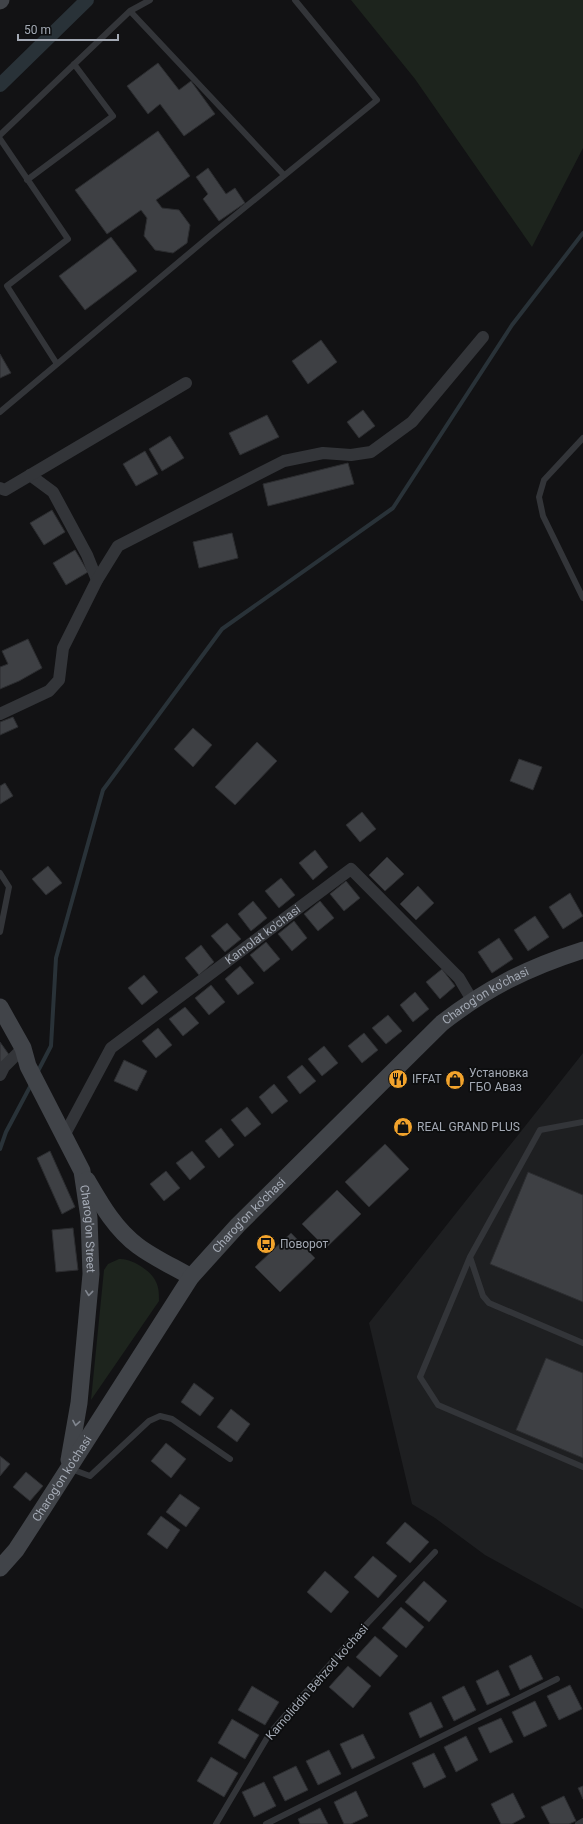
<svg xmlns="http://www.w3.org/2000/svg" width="583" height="1824" font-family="Roboto,sans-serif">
	<rect width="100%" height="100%" fill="#121214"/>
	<path fill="#1e1f21" d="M583,1053v556l-98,-54 -50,-37 -23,-14 -43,-181z"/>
	<path fill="#1d241d" d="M351,0h232v148l-51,99 -117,-168z
		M119,1259c12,-1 32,11 37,23 3,6 3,12 3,19l-68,99 13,-130 4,-6z"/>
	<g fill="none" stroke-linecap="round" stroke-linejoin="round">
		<path stroke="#293238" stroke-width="4" d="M37,1073l14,-27 5,-88 47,-168 119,-161 171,-121 119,-183 71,-92
			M0,1149l6,-17 26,-49"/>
		<path stroke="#293238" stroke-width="14" d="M0,85l87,-85"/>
	</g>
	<path fill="#3e4044" stroke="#2c2d30" d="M158,63l21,27 12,-9 24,33 -31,22 -24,-32 -12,10 -21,-28z
		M158,131l32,45 -34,24 6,8 17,2 11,15 -3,18 -14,10 -18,-3 -11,-14 3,-18 -6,-8 -34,24 -32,-44z
		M208,168l18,26 9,-6 10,15 -26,18 -16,-22 5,-5 -12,-17z
		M111,237l26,34 -52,39 -26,-34z
		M321,340l16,22 -29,22 -16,-23z
		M0,354l11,19 -11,5z
		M363,410l12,16 -16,12 -12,-16z
		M267,415l12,22 -39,18 -11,-22z
		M170,436l14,22 -22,13 -13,-22z
		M145,451l13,23 -22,12 -13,-22z
		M348,463l6,21 -86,22 -5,-22z
		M52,510l13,22 -21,13 -14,-22z
		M232,533l6,25 -39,10 -6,-26z
		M75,550l13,22 -22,13 -13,-22z
		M28,639l14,29 -23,13 -19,8v-22l8,-3 -6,-13z
		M13,717l5,10 -18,8v-13z
		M193,728l19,17 -19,22 -19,-18z
		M257,742l20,19 -42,44 -20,-18z
		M519,759l23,8 -9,23 -23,-9z
		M5,783l8,13 -13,8v-18z
		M362,812l14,17 -16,13 -14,-17z
		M315,850l13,17 -15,13 -14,-17z
		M387,857l17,17 -19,17 -16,-16z
		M48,866l14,17 -16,12 -14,-16z
		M281,878l14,17 -16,13 -14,-17z
		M346,881l14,17 -16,13 -14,-17z
		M418,886l16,17 -18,17 -16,-16z
		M570,893l13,23 -20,13 -14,-22z
		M253,901l14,17 -16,13 -13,-17z
		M320,901l14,17 -16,13 -14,-17z
		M535,916l14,21 -21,14 -14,-21z
		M294,921l13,17 -15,13 -14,-17z
		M227,923l14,16 -16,13 -14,-16z
		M499,938l14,21 -21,14 -14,-21z
		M266,942l14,17 -16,13 -14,-17z
		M201,945l13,17 -15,13 -14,-17z
		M240,966l14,17 -16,12 -13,-16z
		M442,969l13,17 -15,13 -14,-17z
		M144,975l14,17 -16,13 -14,-17z
		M211,985l14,17 -16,13 -14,-17z
		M415,992l14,17 -16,13 -13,-17z
		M185,1007l14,16 -16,13 -14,-17z
		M388,1015l14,16 -16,13 -14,-16z
		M158,1028l14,17 -16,13 -14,-17z
		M364,1033l14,17 -16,13 -14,-17z
		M0,1042l10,14 -10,8z
		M324,1046l14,17 -16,13 -14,-17z
		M124,1060l23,11 -10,20 -23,-10z
		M302,1065l14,16 -16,13 -13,-17z
		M274,1084l14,17 -16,13 -13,-17z
		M247,1107l14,17 -16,13 -14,-17z
		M221,1128l13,17 -15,13 -14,-17z
		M385,1144l24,25 -40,38 -24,-25z
		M50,1151l25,56 -13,7 -25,-56z
		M192,1151l13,16 -15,13 -14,-17z
		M166,1171l14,17 -16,13 -14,-17z
		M528,1172l55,23v107l-93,-38z
		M337,1190l24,24 -35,34 -24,-24z
		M73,1228l5,42 -22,2 -4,-42z
		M291,1233l24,25 -35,34 -25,-25z
		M546,1358l37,15v85l-67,-28z
		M194,1383l20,15 -14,18 -19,-14z
		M231,1409l19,15 -13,18 -20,-15z
		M166,1443l20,16 -15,19 -20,-17z
		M0,1456l10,8 -10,12z
		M26,1472l17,14 -13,15 -17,-14z
		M180,1494l20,14 -14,19 -20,-15z
		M161,1516l19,14 -13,19 -20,-15z
		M405,1522l24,20 -19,21 -24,-20z
		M373,1556l24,20 -19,22 -24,-21z
		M325,1571l24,21 -18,21 -24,-21z
		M424,1581l23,20 -18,21 -24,-20z
		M401,1607l23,20 -18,21 -24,-20z
		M375,1636l23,20 -18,21 -24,-20z
		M531,1655l12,24 -23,11 -11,-24z
		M348,1666l23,20 -18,22 -24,-21z
		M498,1670l12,25 -23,10 -11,-24z
		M570,1685l12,24 -23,11 -12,-24z
		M252,1686l27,16 -14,23 -27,-15z
		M464,1686l12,24 -22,11 -12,-24z
		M535,1701l12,25 -23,11 -12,-25z
		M431,1702l12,25 -23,11 -11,-25z
		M501,1718l12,24 -23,11 -12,-25z
		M232,1719l27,16 -14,24 -27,-16z
		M363,1734l12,24 -23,11 -12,-25z
		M466,1736l12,24 -22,12 -12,-25z
		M329,1750l12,24 -23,11 -12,-24z
		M434,1753l12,24 -22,11 -12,-25z
		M211,1757l27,16 -14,24 -27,-16z
		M296,1766l12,24 -23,11 -12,-24z
		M264,1782l12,24 -22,11 -12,-25z
		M583,1786v13l-5,-11z
		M356,1791l12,25 -17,8h-7l-10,-22z
		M513,1793l12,24 -13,7h-11l-10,-20z
		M564,1796l12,25 -7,3h-19l-9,-17z
		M320,1808l8,16h-28l-2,-5z"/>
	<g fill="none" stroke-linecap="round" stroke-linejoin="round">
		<path stroke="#333539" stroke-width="6" d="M130,11l154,164
			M0,135l130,-124 20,-11
			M0,139l68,100 -61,47 50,78
			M27,180l86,-64 -39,-52
			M0,412l211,-177 166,-135 -82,-100
			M583,438l-39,42 -5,17 4,19 40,82
			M0,873l9,14 -9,45
			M583,1122l-43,8 -70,127 -50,120 18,28 145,62
			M470,1257l13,39 6,7 94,40
			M71,1469l19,7 59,-55 11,-5 12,3 58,40
			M216,1824l54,-91 76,-87 89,-94
			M266,1824l291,-145
			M578,1824l5,-3"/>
		<g stroke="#333539" stroke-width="12">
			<path d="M30,475l23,17 34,63 10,25"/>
			<path d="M0,488l5,2 181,-107"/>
			<path d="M0,714l49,-23 10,-11 4,-32 34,-68 21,-34 166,-85 39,-8 28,2 20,-3 41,-30 71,-85"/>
			<path d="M0,1075l4,-8 19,-19"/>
			<path id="s1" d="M65,1134l46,-86 240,-179 108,109 13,22"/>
		</g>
		<g stroke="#414449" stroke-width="17">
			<path d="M0,1l1,-1"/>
			<path id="s2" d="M0,1007l23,41 5,18 54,105 7,47 2,56 -12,129 -10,57"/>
			<path d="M87,1180c14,24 28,49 51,66 16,12 36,21 53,31"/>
			<path id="s3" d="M0,1568l16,-18 26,-40 149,-233 47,-52 204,-202c45,-35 87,-56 141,-73"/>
		</g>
	</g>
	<defs><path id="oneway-chevron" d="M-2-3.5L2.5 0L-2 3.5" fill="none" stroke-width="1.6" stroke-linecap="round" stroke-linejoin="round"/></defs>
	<g stroke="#81868f">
		<use href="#oneway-chevron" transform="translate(89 1293) rotate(96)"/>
		<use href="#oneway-chevron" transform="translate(76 1423) rotate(100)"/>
	</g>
	<defs>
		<symbol id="restaurant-disc" viewBox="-11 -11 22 22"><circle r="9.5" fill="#f2a32c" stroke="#0d0e0f"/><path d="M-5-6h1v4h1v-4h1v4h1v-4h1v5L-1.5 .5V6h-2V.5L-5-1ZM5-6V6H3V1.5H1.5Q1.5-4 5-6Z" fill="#111"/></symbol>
		<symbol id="shop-disc" viewBox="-11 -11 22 22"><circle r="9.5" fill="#f2a32c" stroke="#0d0e0f"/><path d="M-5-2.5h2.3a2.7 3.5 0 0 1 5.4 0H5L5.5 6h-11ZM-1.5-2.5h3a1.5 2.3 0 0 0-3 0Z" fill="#111"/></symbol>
		<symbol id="bus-disc" viewBox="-11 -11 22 22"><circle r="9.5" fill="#f2a32c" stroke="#0d0e0f"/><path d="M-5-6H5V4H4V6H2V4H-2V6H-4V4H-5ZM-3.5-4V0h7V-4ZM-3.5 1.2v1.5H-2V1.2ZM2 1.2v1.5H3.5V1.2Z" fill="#111"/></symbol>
	</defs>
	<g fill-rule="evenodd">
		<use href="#restaurant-disc" x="387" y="1068" width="22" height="22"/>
		<use href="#shop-disc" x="444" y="1069" width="22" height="22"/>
		<use href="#shop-disc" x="392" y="1116" width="22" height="22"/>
		<use href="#bus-disc" x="255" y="1233" width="22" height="22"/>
	</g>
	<g text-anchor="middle" stroke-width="3.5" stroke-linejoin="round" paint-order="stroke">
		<g font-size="12" fill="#a4aab5" stroke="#0d0e0f">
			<text dy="4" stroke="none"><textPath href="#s1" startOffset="287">Kamolat ko'chasi</textPath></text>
			<text dy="4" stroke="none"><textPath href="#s3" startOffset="757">Charog'on ko'chasi</textPath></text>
			<text dy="4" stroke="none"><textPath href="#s3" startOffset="433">Charog'on ko'chasi</textPath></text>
			<text dy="4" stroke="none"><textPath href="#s2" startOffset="242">Charog'on Street</textPath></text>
			<text dy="4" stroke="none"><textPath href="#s3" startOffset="109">Charog'on ko'chasi</textPath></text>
			<text transform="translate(317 1682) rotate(-49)" y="4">Kamoliddin Behzod ko'chasi</text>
		</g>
		<g font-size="12" fill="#a4aab5" stroke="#0d0e0f" text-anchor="start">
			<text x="469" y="1077">Установка<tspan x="469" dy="14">ГБО Аваз</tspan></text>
			<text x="412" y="1083">IFFAT</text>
			<text x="417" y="1131">REAL GRAND PLUS</text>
			<text x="280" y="1248">Поворот</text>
		</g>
	</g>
	<path d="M18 34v6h100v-6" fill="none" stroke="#a4aab5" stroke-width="2"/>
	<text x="24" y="34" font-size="12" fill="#a4aab5" stroke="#0d0e0f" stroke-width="3" paint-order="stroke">50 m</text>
</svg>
